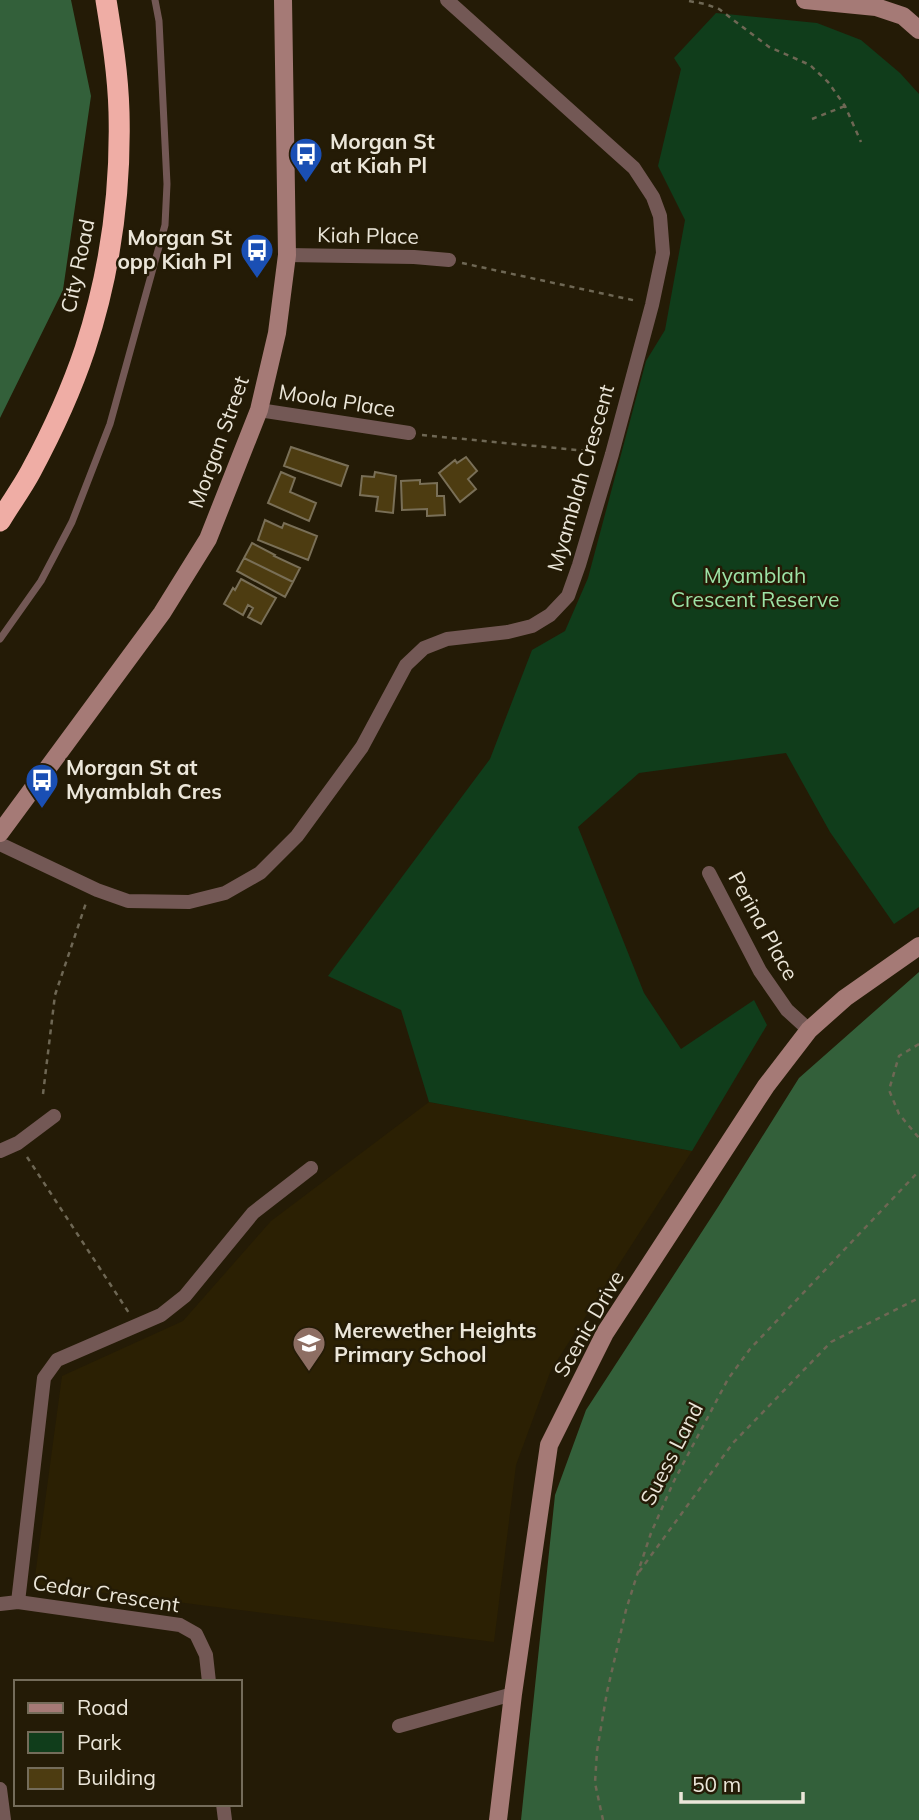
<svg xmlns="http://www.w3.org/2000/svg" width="919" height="1820" font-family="Mulish,sans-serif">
	<rect width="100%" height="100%" fill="#241b06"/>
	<path fill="#2b2003" d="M429,1102l263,49 -141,219 -35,95 -22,177 -460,-58 28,-208 121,-55 88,-100z"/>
	<path fill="#103d1b" d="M716,13l101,10 44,17 39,33 19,21v813l-25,17 -64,-92 -44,-79 -147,20 -61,54 66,166 37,56 73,-49 13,25 -75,126 -263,-49 -28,-92 -73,-34 162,-217 42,-109 33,-19 23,-53 58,-217 19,-31 20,-110 -27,-54 23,-97 -7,-11z"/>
	<path fill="#33603a" d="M0,0h71l20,96 -28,194 -63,128z
		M919,972v848h-398l34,-325 31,-85 132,-203 81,-129z"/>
	<path fill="#4d3c11" stroke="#796f57" stroke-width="2" d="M291,447l57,19 -7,20 -57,-20z
		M466,457l11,14 -9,8 8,10 -16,13 -21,-29 16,-13 2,3z
		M281,472l14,6 -5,14 26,11 -7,18 -41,-18z
		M375,472l21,4 -3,37 -17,-2 2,-14 -18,-2 2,-19 12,1z
		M420,480v4l17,-1v13h7l1,19 -18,1v-7l-25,1 -1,-29z
		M265,520l17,8 2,-5 33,13 -9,24 -50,-20z
		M252,543l23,12 -1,1 26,12 -7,14 -49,-24z
		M244,558l49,24 -8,15 -48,-26z
		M241,579l35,19 -15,26 -13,-7 5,-9 -5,-3 -5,10 -19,-11 9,-16 2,2z"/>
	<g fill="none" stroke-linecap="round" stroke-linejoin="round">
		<path stroke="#6e6754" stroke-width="2.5" stroke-dasharray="5 5" stroke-linecap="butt" d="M689,1l16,3 14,5 50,38 41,18 18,17 17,24 16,36
			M812,119l33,-13
			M462,263l175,38
			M422,435l175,17
			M919,1044l-20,12 -10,34 10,24 20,24
			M43,1094l12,-99 31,-92
			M27,1157l102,156
			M639,1572l94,-129 98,-101 88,-44
			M603,1820l-8,-37 2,-32 10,-59 19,-82 11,-35 14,-42 23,-52 54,-102 22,-30 169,-178"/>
		<path stroke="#735855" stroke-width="7" d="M0,639l41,-58 31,-59 38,-98 55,-199 2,-41 -8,-163 -4,-21"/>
		<path stroke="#735855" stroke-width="14" d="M287,255l127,2 35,3
			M259,410l150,23
			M0,844l97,46 31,11 61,1 36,-9 35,-20 37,-37 65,-89 44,-82 18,-17 23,-9 61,-7 24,-6 18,-11 18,-19 11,-31 33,-111 40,-149 11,-52 -3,-37 -7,-19 -19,-29 -187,-168
			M709,873l51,98 27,39 22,20
			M0,1151l18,-8 36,-27
			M18,1602l26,-224 13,-18 104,-45 24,-19 68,-83 58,-45
			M0,1604l18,-2 162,23 16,9 10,21 3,27
			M399,1726l114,-32
			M0,1789l4,31
			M223,1804l2,16"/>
		<path stroke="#a57a76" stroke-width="18" d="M805,0l71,7 27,9 16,14
			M0,833l162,-220 46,-74 51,-129 18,-77 10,-78 -4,-255
			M498,1820l15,-126 36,-249 56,-112 161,-247 43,-56 36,-32 74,-52"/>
		<path stroke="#efada5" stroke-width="21" d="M0,521c10,-17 22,-33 31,-50 21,-39 40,-80 54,-122 25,-76 36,-158 34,-237 -1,-38 -7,-75 -13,-112"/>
	</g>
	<defs>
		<symbol id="bus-pin" viewBox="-11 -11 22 30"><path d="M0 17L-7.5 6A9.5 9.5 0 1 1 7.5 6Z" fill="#1a4fb4" stroke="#241b06"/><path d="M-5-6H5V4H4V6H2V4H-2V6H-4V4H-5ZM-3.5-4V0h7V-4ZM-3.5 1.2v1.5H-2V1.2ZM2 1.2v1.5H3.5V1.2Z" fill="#fff"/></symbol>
		<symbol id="school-pin" viewBox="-11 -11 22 30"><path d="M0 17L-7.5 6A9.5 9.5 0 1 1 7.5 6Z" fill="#8d6e63" stroke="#241b06"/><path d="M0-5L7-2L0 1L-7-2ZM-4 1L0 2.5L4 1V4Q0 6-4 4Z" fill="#fff"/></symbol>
	</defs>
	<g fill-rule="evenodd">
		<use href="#bus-pin" x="287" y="135" width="38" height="52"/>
		<use href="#bus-pin" x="238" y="231" width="38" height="52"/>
		<use href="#bus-pin" x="23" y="761" width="38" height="52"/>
		<use href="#school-pin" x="290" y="1324" width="38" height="52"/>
	</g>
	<g text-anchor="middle" stroke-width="5" stroke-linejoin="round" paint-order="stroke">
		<g font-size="21" font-weight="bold" fill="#ebe6d9" stroke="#241b06" text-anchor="start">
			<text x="330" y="149">Morgan St<tspan x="330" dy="24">at Kiah Pl</tspan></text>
			<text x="232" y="245" text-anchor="end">Morgan St<tspan x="232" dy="24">opp Kiah Pl</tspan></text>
			<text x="66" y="775">Morgan St at<tspan x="66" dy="24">Myamblah Cres</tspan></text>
			<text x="334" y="1338">Merewether Heights<tspan x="334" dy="24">Primary School</tspan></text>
		</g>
		<g font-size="21" fill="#ebe6d9" stroke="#241b06">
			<text transform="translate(368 236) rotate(1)" y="7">Kiah Place</text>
			<text transform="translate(78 266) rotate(-78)" y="7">City Road</text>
			<text transform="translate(337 401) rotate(9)" y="7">Moola Place</text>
			<text transform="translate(219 442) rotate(-70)" y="7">Morgan Street</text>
			<text transform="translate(581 478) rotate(-74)" y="7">Myamblah Crescent</text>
			<text transform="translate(763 926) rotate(61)" y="7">Perina Place</text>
			<text transform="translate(589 1324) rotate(-60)" y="7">Scenic Drive</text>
			<text transform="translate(672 1454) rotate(-63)" y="7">Suess Land</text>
			<text transform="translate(106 1594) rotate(9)" y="7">Cedar Crescent</text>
		</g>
		<g font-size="21" fill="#9de3a6" stroke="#241b06">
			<text x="755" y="583">Myamblah<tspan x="755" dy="24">Crescent Reserve</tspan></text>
		</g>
	</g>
	<rect x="14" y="1680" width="228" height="126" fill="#241b06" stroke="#746c5a" stroke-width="2"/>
	<rect x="28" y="1703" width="35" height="10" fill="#a57a76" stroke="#746c5a" stroke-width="2"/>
	<text x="77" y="1715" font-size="21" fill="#ebe6d9">Road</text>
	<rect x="28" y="1732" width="35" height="21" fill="#103d1b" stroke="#746c5a" stroke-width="2"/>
	<text x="77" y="1750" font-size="21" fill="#ebe6d9">Park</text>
	<rect x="28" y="1768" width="35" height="21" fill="#4d3c11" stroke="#746c5a" stroke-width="2"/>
	<text x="77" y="1785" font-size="21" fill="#ebe6d9">Building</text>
	<path d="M681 1792v10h122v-10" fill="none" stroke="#ebe6d9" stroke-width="3.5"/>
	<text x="692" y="1792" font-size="21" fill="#ebe6d9" stroke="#241b06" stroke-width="5" paint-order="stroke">50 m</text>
</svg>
